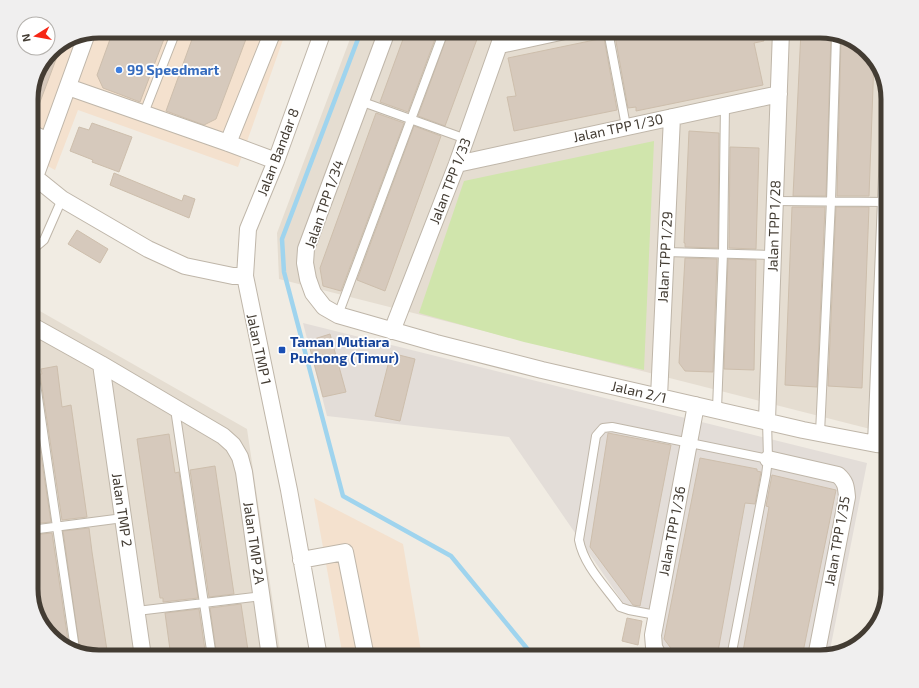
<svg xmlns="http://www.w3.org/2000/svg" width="919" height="688" font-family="'Exo 2',sans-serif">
	<rect width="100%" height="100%" fill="#f1ece3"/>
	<path fill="#e5ddd1" d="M353,31h467l41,14 20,24 7,30v288l-2,46 -607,-154 -2,-46z
		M31,306l216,123 34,228h-182l-41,-14 -20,-24 -7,-26z"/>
	<path fill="#f4e1ce" d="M99,31h187l-48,136 -160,-57 -23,60 -24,-13v-62l23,-47z
		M314,498l89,46 19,113h-79z"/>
	<path fill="#e3ddd8" d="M303,323l564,140 -38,192 -9,2h-155l-6,-10 4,-34 -32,-6 -7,-3 -115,-167 -182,-21z"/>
	<path fill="#d0e5ac" d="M654,141l-10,229 -120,-28 -105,-29 45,-132z"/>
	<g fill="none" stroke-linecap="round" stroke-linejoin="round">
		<path stroke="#9fd4ee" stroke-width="4.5" d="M361,31l-79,208 2,33 59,224 108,60 83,101"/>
	</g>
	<path fill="#d6c9bc" stroke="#cdbeac" d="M113,31h54l-27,71 -37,-14 -6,-13z
		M195,31h54l-33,88 -12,6 -38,-14z
		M406,31h32l-30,81 -28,-10z
		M449,31h31l-35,95 -27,-10z
		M639,31h123l2,10 -10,2 9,42 -127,26v-4l-8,1 -13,-72z
		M801,31h19l11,4 -5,161h-33z
		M604,38l13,72 -103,21 -7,-34 9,-1 -8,-38z
		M841,38l21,7 12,15 -5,136h-32z
		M61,46l-27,72 -3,-1v-22l7,-26 16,-21z
		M376,113l28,10 -63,168 -18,-5 -3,-18z
		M92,123l40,14 -13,35 -27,-10 1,-2 -23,-9 9,-24 10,3z
		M414,126l27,10 -56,155 -28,-11z
		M689,131l30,2 -1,115 -33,-1v-4h-1z
		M730,147l29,1 -3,101 -27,-1z
		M114,173l68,28 2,-6 11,4 -6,19 -79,-33z
		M792,207h33l-8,180 -32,-2z
		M836,207h33l-7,181 -34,-2z
		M77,230l31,19 -8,14 -32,-19z
		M685,258l32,1 -4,113 -28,-1 -6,-8z
		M728,259l28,1 -2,110 -30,-1z
		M330,334l16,58 -23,5 -15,-56z
		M391,353l24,6 -15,62 -25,-5z
		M57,366l5,41 9,-2 16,112 -25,3 -22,-146h2l-1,-5z
		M31,389l20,133 -20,2z
		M608,433l63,12 -31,161 -7,-1 -43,-58z
		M169,434l6,39 4,-1 19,126 -35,4v-4h-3l-23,-159z
		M700,458l57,11v2l4,1 -6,32 -10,-1 -28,154 -41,-2 -12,-16z
		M215,466l19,128 -25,3 -19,-127z
		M772,475l64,15 -34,167h-60l27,-150 -3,-1z
		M89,528l3,24 16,105h-9l-19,-6 -17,-120z
		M52,533l17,114 -11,-4 -20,-24 -7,-26v-58z
		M241,604l8,53h-32l-7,-49z
		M199,609l7,48h-35l-6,-44z
		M627,618l15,3 -4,24 -16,-4z"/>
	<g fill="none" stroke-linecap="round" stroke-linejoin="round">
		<defs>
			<path id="lane" d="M608,31l18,95
				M360,101l106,38
				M144,113l32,-82
				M775,201l111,1
				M31,251l13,-11 18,-41
				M666,252l107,3
				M338,315l106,-284
				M31,350l44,299
				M175,409l37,248
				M717,409l6,-156 2,-148
				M820,433l11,-232 5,-164
				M31,530l92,-12
				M137,611l125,-15
				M656,615l-27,-5 -9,-3c-15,-21 -36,-41 -41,-67l17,-104 7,-8 9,-1 156,32
				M731,657l35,-182 2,-16 -1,-39"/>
			<path id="street" d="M387,31l-81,218 -1,14 3,16 5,14 11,14 14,8 98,28 106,27 261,60 73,14 12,1
				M500,45l65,-14
				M68,87l160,56 48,18
				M31,133l17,8
				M228,143l45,-112
				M457,164l322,-70
				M31,174l31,25 86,50 37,17 48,10h12
				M35,177l51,-141
				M31,325l70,39 122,72 10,9 7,12 4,15 26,185
				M392,331l65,-167 47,-133
				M101,364l42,293
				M659,397l13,-280
				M767,420l14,-389
				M876,444l12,-292
				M768,459l70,16c8,7 8,12 9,22l-31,160
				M301,560l44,-8 21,105
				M319,657l-30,-167 -44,-214 3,-47 28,-68 47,-130
				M659,657l-5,-10 -1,-12 43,-230"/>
		</defs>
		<use href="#lane" stroke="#bfb6a9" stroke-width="10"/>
		<use href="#street" stroke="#bfb6a9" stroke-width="18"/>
		<use href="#lane" stroke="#fff" stroke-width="8"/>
		<use href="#street" stroke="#fff" stroke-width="16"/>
	</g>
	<circle fill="#3f7fe0" stroke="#fff" stroke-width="1.5" cx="119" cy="70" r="4"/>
	<rect fill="#1a4fb4" stroke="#fff" stroke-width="1.5" x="278" y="346" width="8" height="8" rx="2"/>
	<g text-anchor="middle" stroke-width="3.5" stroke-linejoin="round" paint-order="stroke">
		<g font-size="14" font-weight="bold" fill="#366cbe" stroke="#fff" text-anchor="start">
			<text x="127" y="75">99 Speedmart</text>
		</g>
		<g font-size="14" fill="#433c33" stroke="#fff">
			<text transform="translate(618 128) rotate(-12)" y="5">Jalan TPP 1/30</text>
			<text transform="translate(278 152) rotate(-69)" y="5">Jalan Bandar 8</text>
			<text transform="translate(450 181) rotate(-69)" y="5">Jalan TPP 1/33</text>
			<text transform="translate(324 204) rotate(-71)" y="5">Jalan TPP 1/34</text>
			<text transform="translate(774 226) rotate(-88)" y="5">Jalan TPP 1/28</text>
			<text transform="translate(665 257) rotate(-87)" y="5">Jalan TPP 1/29</text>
			<text transform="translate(259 349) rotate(78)" y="5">Jalan TMP 1</text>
			<text transform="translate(639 392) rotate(13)" y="5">Jalan 2/1</text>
			<text transform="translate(122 510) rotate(82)" y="5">Jalan TMP 2</text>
			<text transform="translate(672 531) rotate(-79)" y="5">Jalan TPP 1/36</text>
			<text transform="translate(837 541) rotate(-80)" y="5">Jalan TPP 1/35</text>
			<text transform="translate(254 543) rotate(82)" y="5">Jalan TMP 2A</text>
		</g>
		<g font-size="14" font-weight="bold" fill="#164399" stroke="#fff" text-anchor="start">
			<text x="290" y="347">Taman Mutiara<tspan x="290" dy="16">Puchong (Timur)</tspan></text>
		</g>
	</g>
	<path d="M0 0H919V688H0ZM99 38H820A61 61 0 0 1 881 99V589A61 61 0 0 1 820 650H99A61 61 0 0 1 38 589V99A61 61 0 0 1 99 38Z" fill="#f0efef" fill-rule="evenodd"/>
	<path fill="none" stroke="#433c33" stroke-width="5" d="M99 38H820A61 61 0 0 1 881 99V589A61 61 0 0 1 820 650H99A61 61 0 0 1 38 589V99A61 61 0 0 1 99 38Z"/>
	<g transform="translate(36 36) rotate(259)"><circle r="19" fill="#ffffff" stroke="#b4b1ad"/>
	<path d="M0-3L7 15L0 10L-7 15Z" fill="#f62615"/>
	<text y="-6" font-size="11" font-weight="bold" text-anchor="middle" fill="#433c33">N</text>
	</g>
</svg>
